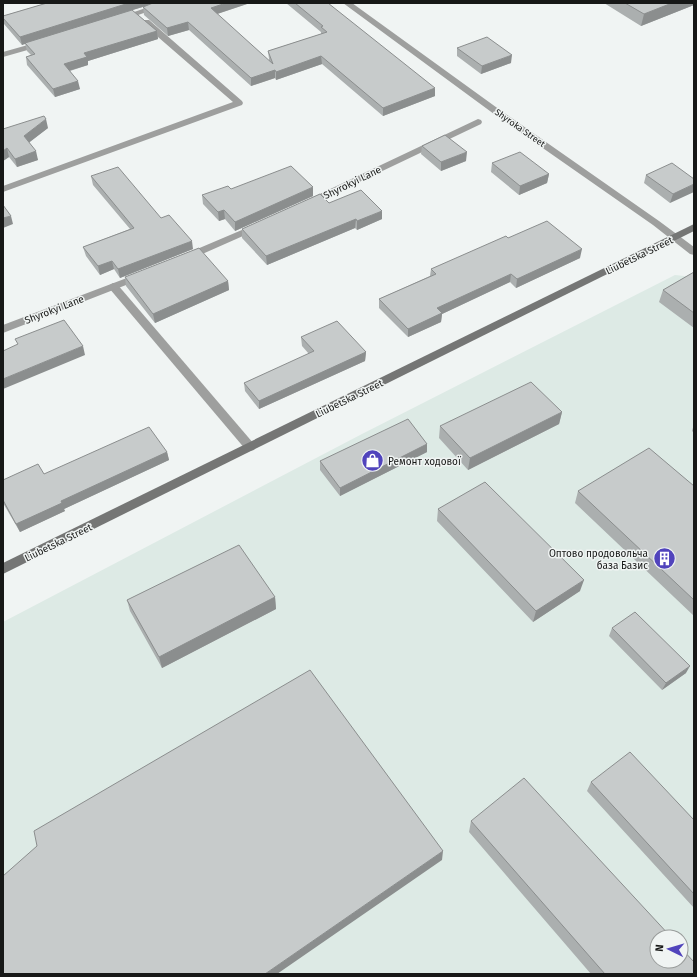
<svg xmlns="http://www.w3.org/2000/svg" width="697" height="977" font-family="'Fira Sans',sans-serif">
	<rect width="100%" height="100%" fill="#f0f4f3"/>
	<path fill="#ddeae5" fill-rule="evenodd" d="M675,275l19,2v697h-691v-352l359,-188zM657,937h24v24h-24z"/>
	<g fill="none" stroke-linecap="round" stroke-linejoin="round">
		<path fill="#9e9f9e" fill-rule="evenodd" d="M113,283l4,1 137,160 2,3 -2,3 -4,1 -4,-1 -137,-162 -1,-2z"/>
		<path fill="#9e9f9e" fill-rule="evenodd" d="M160,3h12l-48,17h-3l-4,-2z
			M343,3h9l148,107 159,111 35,26v8l-4,-1 -37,-29 -159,-111z
			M143,20h6l93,81 1,2 -1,2 -239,87v-6l230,-84 -90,-78z
			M42,41l4,2 -1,2 -42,12v-5z
			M478,119l3,1 1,2 -1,2 -170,81h-6l-2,-2 2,-2z
			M256,224l3,1 2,2 -2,2 -68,30 -4,1 -5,-3 1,-2z
			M140,273l5,3 -1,2 -141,55v-8z"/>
		<path fill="#757675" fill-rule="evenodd" d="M694,224v7l-691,343v-11z"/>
	</g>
	<path fill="#abafaf" d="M47,3h203l-33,11 52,47v-2l-1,-8 53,-17v-2l-35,-29h42l107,93 -52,20 -61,-52 -46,16 -1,-2 -24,8 -62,-56 -21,6 -24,-21 -1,-8 -11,3 25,21 1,8 -70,22v4l-18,6 10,18 -25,8 -28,-32 -1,-8 5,-2 -4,-4 -2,-8 -3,2 -18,-21 -1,-3v-5z
		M604,3h90v2l-53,21z
		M457,48l54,15 -30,11 -24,-18z
		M48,128l-19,14 9,18 -21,7 -8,-10 -6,4v-32z
		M422,146l44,15 -25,10 -20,-17z
		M492,163l57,11 -2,9 -28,12 -28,-23z
		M646,175l48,4 -24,24 -26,-20z
		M91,176l70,42 32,31 -73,29 -6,-9 -14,6 -14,-19 -3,-9 47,-18 -37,-44z
		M231,189l82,7 -78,35 -10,-12 -6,2 -16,-17 -1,-9z
		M329,203l53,16 -25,11 -2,-2 -88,37 -25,-27v-9z
		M508,238l72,20 -64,30 -6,-6 -68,32 -1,8 -33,15 -29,-29v-9l51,-23 1,-7z
		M694,272v56l-35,-26 4,-12z
		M125,277l103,4 1,9 -74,33 -29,-37z
		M301,337l65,15 -1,9 -106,48 -14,-18 -1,-8 65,-29 -7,-8z
		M562,412l-3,12 -91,46 -29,-32 1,-12z
		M694,424v9l-2,-2z
		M427,444v8l-87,44 -20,-26v-9z
		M167,452l2,8 -105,49 1,2 -45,21 -17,-29v-23l41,-6z
		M694,486v130l-119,-113 3,-12z
		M438,509l142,82 -47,31 -96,-101z
		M275,597l1,12 -114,59 -32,-57 -3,-11z
		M612,628l74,45 -24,17 -53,-54z
		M591,782l103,38v88l-107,-117z
		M471,821l223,153h-103l-122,-142z"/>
	<path fill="#8b8e8e" d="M129,3h26l-133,42 -2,-8z
		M226,3h24l-39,13v-8z
		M672,3h22v2l-53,21 3,-12z
		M188,22l1,8 -21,6 -1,-8z
		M157,31l1,8 -70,22v4l-23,7 -1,-8 20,-11z
		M512,55l-1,8 -30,11 1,-8z
		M321,56l1,8 -46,16v-8z
		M275,70v8l-24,8v-8z
		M78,81l2,8 -25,8 -2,-8z
		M435,88v8l-52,20v-8z
		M46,119l2,9 -22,17 -2,-9z
		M7,148l2,9 -6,4v-10z
		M36,151l2,9 -21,7 -2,-8z
		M467,152l-1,9 -25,10v-9z
		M549,174l-2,9 -28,12 1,-9z
		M694,184v8l-24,11 3,-9z
		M313,187v9l-78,35v-9z
		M224,210l1,9 -6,2 -1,-9z
		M382,211v8l-25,11v-9z
		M11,216l2,8 -10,4v-10z
		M356,219l-1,9 -88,37 -1,-9z
		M192,241l1,8 -73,29 -2,-9z
		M582,249l-2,9 -64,30 1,-9z
		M112,261l2,8 -14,6 -2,-9z
		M511,274l-1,8 -68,32 -1,8 -33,15v-8l29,-21z
		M228,281l1,9 -74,33 -2,-9z
		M83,346l2,9 -82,34v-10z
		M366,352l-1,9 -106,48v-8z
		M562,412l-3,12 -91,46 2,-12z
		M427,444v8l-87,44v-8z
		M167,452l2,8 -105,49 1,2 -45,21 -4,-8 45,-23z
		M584,580l-4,11 -47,31 3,-11z
		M275,597l1,12 -114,59 -3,-11z
		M690,666l-4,7 -24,17 4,-7z
		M443,851l-1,9 -165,114h-12z"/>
	<path fill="#c7cbcb" stroke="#8b8e8e" d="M47,3h82l-109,34 -17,-19v-2z
		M153,3h73l-15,5 62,56 -5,-13 59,-19 -6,-5 2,-1 -28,-23h33l107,85 -52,20 -62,-52 -45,16 -1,-2 -24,8 -63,-56 -21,6 -24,-21z
		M625,3h47l-28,11z
		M132,10l25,21 -73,22 3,4 -23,7 14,17 -25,8 -27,-32 9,-3 -10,-11z
		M487,37l25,18 -30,11 -25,-18z
		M44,116l2,3 -22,17 12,15 -21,8 -8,-11 -4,3v-22z
		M445,135l22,17 -26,10 -19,-16z
		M520,152l29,22 -29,12 -28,-23z
		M672,163l22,16v5l-21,10 -27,-19z
		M291,166l22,21 -78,35 -11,-12 -6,2 -16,-17 26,-9 3,3z
		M118,167l43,51 8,-3 23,26 -74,28 -6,-8 -14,5 -15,-19 51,-19 -43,-52z
		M361,190l21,21 -25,10 -1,-2 -90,37 -24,-27 78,-35 9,9z
		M3,205l8,11 -8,2z
		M547,221l35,28 -65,30 -6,-5 -74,34 5,5 -34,16 -29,-30 57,-25 -5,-5 75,-33 2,2z
		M199,248l29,33 -75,33 -28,-37z
		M694,272v41l-31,-23z
		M64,320l19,26 -80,33v-28l15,-7 -3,-5z
		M337,321l29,31 -107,49 -15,-18 70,-32 -13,-14z
		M531,382l31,30 -92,46 -30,-32z
		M408,419l19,25 -87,44 -20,-27z
		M149,427l18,25 -106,49 1,2 -46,21 -13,-24v-20l35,-16 6,10z
		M649,448l45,38v114l-116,-109z
		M485,482l99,98 -48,31 -98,-102z
		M239,545l36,52 -116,60 -32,-57z
		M635,612l55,54 -24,17 -54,-55z
		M310,670l133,181 -178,123h-262v-98l34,-30 -3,-15z
		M630,752l64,68v74l-103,-112z
		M524,778l147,159h-14v24h24v-13l13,14v12h-89l-134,-153z"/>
	<defs>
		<symbol id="shop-disc" viewBox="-11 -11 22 22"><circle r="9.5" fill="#5144bc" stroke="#f0f4f3"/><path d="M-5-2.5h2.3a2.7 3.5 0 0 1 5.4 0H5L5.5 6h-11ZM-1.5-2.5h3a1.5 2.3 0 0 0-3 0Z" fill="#fff"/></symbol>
		<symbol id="building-disc" viewBox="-11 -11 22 22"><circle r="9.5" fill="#5144bc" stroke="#f0f4f3"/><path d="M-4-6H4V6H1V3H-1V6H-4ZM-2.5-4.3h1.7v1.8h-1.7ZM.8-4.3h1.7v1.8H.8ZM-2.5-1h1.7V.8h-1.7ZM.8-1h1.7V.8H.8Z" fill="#fff"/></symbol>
	</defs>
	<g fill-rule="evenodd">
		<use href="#shop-disc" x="360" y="448" width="25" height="25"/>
		<use href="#building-disc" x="652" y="546" width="25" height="25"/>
	</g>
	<g text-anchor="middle" stroke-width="3" stroke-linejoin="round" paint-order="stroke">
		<g font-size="9" fill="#171817" stroke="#f0f4f3">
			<text transform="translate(520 128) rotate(35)" y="3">Shyroka Street</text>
		</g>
		<g font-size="10" fill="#171817" stroke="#f0f4f3">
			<text transform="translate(352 182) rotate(-26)" y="4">Shyrokyi Lane</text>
			<text transform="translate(639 255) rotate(-26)" y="4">Liubetska Street</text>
			<text transform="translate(54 309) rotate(-21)" y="4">Shyrokyi Lane</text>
			<text transform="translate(349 398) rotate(-26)" y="4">Liubetska Street</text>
			<text transform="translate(58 542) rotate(-26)" y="4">Liubetska Street</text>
		</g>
		<g font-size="10" fill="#171817" stroke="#f0f4f3" text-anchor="start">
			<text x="388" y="465">Ремонт ходової</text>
			<text x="648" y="557" text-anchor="end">Оптово продовольча<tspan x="648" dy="12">база Базис</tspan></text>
		</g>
	</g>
	<rect width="697" height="977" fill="none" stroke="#171817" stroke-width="8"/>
	<g transform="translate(669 949) rotate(275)"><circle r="19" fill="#f0f4f3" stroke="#999c9b"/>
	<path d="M0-3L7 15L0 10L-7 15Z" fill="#5144bc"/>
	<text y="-6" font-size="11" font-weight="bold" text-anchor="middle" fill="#171817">N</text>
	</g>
</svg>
